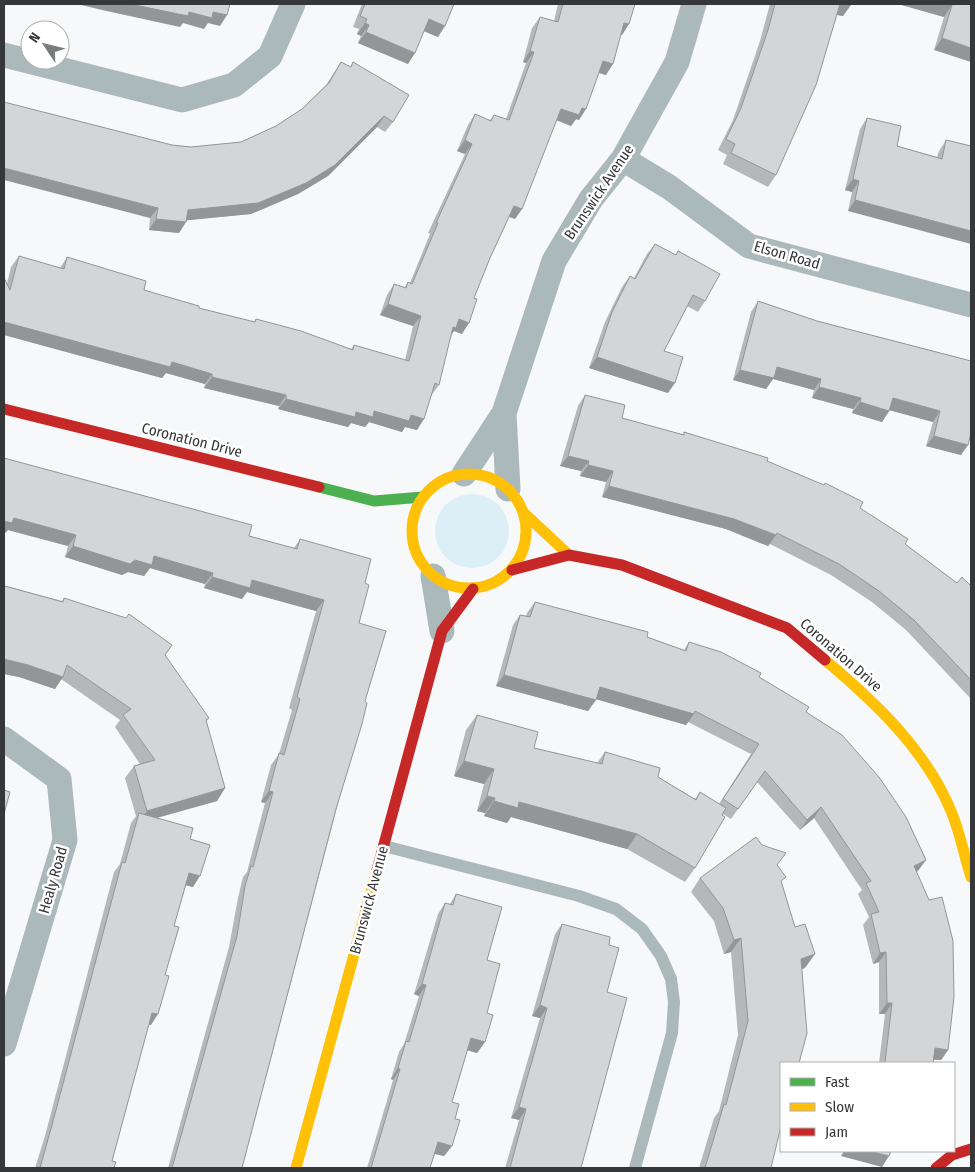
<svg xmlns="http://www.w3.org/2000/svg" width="975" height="1172" font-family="'Fira Sans Condensed',sans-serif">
	<rect width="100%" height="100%" fill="#f7f8f9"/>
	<path fill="#dceff7" d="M435 531a37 37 0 1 1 74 0a37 37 0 1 1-74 0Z"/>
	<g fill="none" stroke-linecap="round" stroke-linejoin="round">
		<path stroke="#acb9ba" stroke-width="12" d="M384,846l195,50 37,13 26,20 19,27 10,23 3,23 -2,31 -37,135"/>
		<path stroke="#acb9ba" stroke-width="25" d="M4,55l178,45 52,-15 36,-29 23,-52
			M623,159l46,28 80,59 222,59
			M504,413l4,76
			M464,474l40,-61 50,-152 37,-62 32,-40 54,-97 17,-58
			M433,576l9,55
			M4,739l55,40 6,61 -61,204"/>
		<path stroke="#4caf50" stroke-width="11" d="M319,487l55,14 49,-4"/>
		<path stroke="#ffc107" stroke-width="11" d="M412 531a57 57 0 1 1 114 0a57 57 0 1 1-114 0Z
			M524,513l45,42
			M825,660c50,42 101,90 126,151 9,21 13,44 20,66
			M296,1168l81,-298"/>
		<path stroke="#c62828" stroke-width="11" d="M4,409l315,78
			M512,570l57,-15 53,10 165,63 38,32
			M377,870l65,-239 31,-42
			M936,1168l16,-13 19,-6"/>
	</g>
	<path fill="#b6b7b8" d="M362,4h92l-16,33 -14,-6 -16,33 -50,-21 3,-7 -4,-2 2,-5 -6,-2z
		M558,4h77l-13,31h-1l-15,40 -7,-2 -20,47 -3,-1 -5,7 -15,-6 -34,89 -7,10 -6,-2 -19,41 -16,40 -12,36 -8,-3 -3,3 -12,51 -8,11 -14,34 -12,-3 -3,5 -33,-10 -4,5 -14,-4 -3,4 -70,-18 1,-3 -75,-18 1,-4 -39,-11 -4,5 -158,-43v-57l3,6 4,-17 8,-11 41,12 7,-11 77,33 55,18 55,14 2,-3 95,30 3,-4 51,15 8,-34 -33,-11 7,-20 7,-11 10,4 4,-6 2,1 20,-49 -2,-1 37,-79 -8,-3 11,-26 7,-11 15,6 4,-5 12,4 20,-56 -3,-1 9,-34 8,-11 14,4z
		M770,4h81l-8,12 -6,-1 -61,160 -8,12 -45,-23 4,-9 -9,-5 15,-30 27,-79z
		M898,4h73l-37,46 10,-33z
		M341,62l9,5 3,-5 40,60 -8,10 -8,-5 -49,49 -30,18 -47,20 -64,6 -1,2 -7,11 -30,-3 1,-12 22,-73 19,2 50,-5 35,-16 26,-17 24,-24z
		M867,118l30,28 40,11 2,-6 7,-11 25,6 -123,65 4,-19 -7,-2 15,-61z
		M655,244l20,11 3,-4 27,50 -7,11 -11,-6 -23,45 4,42 -79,-25 16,-46 17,-35 8,-11 4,2 13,-24z
		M758,301l59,20 154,40v78h-1l-9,16 -35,-9 7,-24 -43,-12 -8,12 -30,-9 1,-4 -41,-11 2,-8 -41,-11 -7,10 -33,-9 18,-68z
		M585,395l37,23 61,17 1,-3 83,29 93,47 45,36 52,39 14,3v113l-65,-69 -34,-28 -41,-27 -61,-31 -2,2 -42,-17 -124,-32 4,-15 -26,-6 1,-5 -21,-5 18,-60z
		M4,458l245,78 45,12 6,-9 65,44 -6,40 6,78 -123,467h-74l61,-221 9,-49 5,-21 4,-5 18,-69 -4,-1 10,-37 8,-11 13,-44 -3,-2 27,-97 -69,-19 -5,7 -38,-11 1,-4 -55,-16 -6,8 -16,-4 -6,3 -57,-18 3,-11 -60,-16 -4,4z
		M5,586l57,15 2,-3 101,58 44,62 -3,4 19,66 -8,13 -60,17 33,21 3,48 -7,-2 -12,41 -23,99h-3l-36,136 2,7h-79l10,-32 69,-264 6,-8 11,-41 5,-7 -11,-38 9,-12 6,-2 -25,-37 5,-7 -59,-41 -6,10 -36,-12 -15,-3v-87z
		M535,602l112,35 37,13 5,-8 70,35 47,35 112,159 -2,1 32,178 -7,10h-8v3h-54l6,-49h-6v-52l-6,2 -10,-39 6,-8 -11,-23 4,-4 -48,-72 -14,12 -43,-48 -26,37 -8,-5 -28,54 -10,14 -58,-33 -116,-32 -4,6 -23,-7 1,-3 -8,-2 7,-27 -30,-8 12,-46 11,-15 57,33 63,15 8,-11 53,25 37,22 5,-7 19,12 32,-50 -63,-32 -2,3 -90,-26 -8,12 -92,-25 17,-61 7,-10 6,1 1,-3z
		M777,865l5,19 23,84 -3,1 -21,94 -10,105h-72l15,-50 5,-7 19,-76 -7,-83 -7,2 -10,-33 -23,-29 9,-14z
		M456,894l31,66v53l-2,29 -8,11 -10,-3 -15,52 3,17 -3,27 -8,10 -9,-2 -5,14h-63l26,-88 -2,-1 8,-27 5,-8 15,-48 -5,-2 24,-80 7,-11 5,1z
		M562,924l47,21 -2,47 -26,176h-76l14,-48 -8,-2 29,-100 -8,-2 23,-82z"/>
	<path fill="#949596" d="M77,4h53l59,8h24l14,3 -7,11 -12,-3 -4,6 -21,-6 -3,4 -78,-17z
		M840,4h6l5,1 -8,11 -10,-2z
		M898,4h48l6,1 -8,12z
		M429,19l16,7 -7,11 -17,-7z
		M365,23l4,2 -8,11 -4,-2z
		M624,23l5,1 -7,11 -5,-1z
		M366,32l49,21 -7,11 -50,-21z
		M942,38l29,10v14l-37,-12z
		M530,51l4,1 -8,11 -3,-1z
		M603,61l10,3 -7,11 -10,-3z
		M582,108l4,1 -7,11 -3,-1 -5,7 -17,-7 7,-10z
		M384,116l-7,11 -49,49 -30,18 -47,20 -71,7 8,-11z
		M465,140l7,4 -7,10 -8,-3z
		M4,168l154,40 -8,10 -146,-38z
		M853,179l6,2 -7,11 -7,-2z
		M855,200l116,31v13l-123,-33z
		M514,206l8,3 -7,10 -8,-3z
		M156,219l30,3 -7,11 -30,-3z
		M388,304l33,12 -8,10 -33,-11z
		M459,319l10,4 -7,11 -8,-3 -5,7 -3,-1z
		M4,322l168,40 40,12 -7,10 -39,-11 -4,5 -158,-43z
		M597,357l78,26 -7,10 -79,-25z
		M777,367l44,12 -7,11 -41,-11 -7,10 -33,-9 7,-10z
		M212,377l74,18 -7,11 -75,-18z
		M819,387l42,11 -8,11 -41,-11z
		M893,398l47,13 -7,11 -48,-13z
		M286,399l70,13 18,-1 37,4 13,4 -7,11 -12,-3 -3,5 -33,-10 -4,5 -14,-4 -3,4 -70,-18z
		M860,402l29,9 -7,11 -30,-9z
		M934,436l34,9 -7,10 -35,-9z
		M568,456l21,5 -8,10 -21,-5z
		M588,465l25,6 -7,11 -26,-6z
		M609,486l125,33 42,16 -8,11 -42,-17 -124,-32z
		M14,518l62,17 -8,11 -60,-16 -4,4v-13z
		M73,546l62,14 19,-4 59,17 -8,11 -55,-16 -6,8 -16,-4 -6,3 -57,-18z
		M212,577l40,3 72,20 -8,11 -69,-19 -5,7 -38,-11z
		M4,659l24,6 35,12 -8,12 -36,-12 -15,-3z
		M504,675l92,25 -8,11 -92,-25z
		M600,687l94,27 -8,11 -94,-27z
		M464,761l30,8 -10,15 -30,-8z
		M225,788l-8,13 -79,22 9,-12z
		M269,791l4,1 -8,11 -4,-1z
		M487,796l8,2 -10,15 -8,-2z
		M494,801l25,1 118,32 -10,15 -116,-32 -4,6 -23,-7z
		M821,807l-7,11 -14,12 7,-10z
		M926,860l-8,11 -12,6 8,-11z
		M189,873l11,3 -7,11 -12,-3z
		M741,938l-10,14 -7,2 10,-14z
		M886,952l-7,10 -6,2 7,-11z
		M815,954l-10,14 -14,4 10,-13z
		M422,984l4,1 -7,11 -5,-2z
		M887,1003h5l-7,11h-6z
		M540,1005l7,3 -7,10 -8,-2z
		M152,1013l6,1 -7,11 -7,-2z
		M471,1038l14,4 -8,11 -14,-4z
		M935,1048l13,2 -7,10 -14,-1z
		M398,1068l2,1 -7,11 -2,-1z
		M519,1107l7,2 -7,11 -8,-2z
		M438,1142l14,4 -8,10 -13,-3z
		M844,1151h25l20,5 -7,11 -41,-11z"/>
	<path fill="#d4d5d6" stroke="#949596" d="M130,4h100l-3,11 -14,-3 -1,6 -23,-6 -1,4z
		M365,4h89l-9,22 -16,-7 -14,34 -49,-21 3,-7 -4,-2 2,-4 -7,-3z
		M563,4h72l-6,20 -5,-1 -11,41 -10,-3 -17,48 -4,-1 -3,7 -18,-6 -39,100 -8,-3 -24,52 -16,40 3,1 -8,24 -10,-4 -3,9 -3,-1 -14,58 -4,-2 -11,36 -13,-4 -2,6 -35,-10 -1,6 -17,-5 -1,5 -69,-18v-4l-74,-18v-3l-40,-12 -2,5 -166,-45v-44l6,12 9,-34 45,13 3,-12 79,24 -2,9 55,16v2l56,14 1,-3 45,12 52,19 1,-5 55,16 12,-45 -33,-12 6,-20 12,4 2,-6 4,2 26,-61h-2l36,-79 -7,-4 10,-26 16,7 3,-6 15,5 25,-68 -4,-1 10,-34 18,5z
		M775,4h65l-24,81 -40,90 -45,-22 4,-9 -9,-5 15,-31 27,-78z
		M946,4h25v44l-29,-10 10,-33z
		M341,62l10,5 2,-5 56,33 -16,27 -9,-6 -49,49 -29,18 -48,20 -70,7 -2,12 -30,-3 2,-11 -154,-40v-66l168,43 19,2 50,-5 35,-16 26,-17 27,-26z
		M867,118l34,8 -4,20 45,13 4,-19 25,6v85l-116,-31 4,-19 -6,-2z
		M655,244l21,11 2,-4 42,23 -15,27 -12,-6 -29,56 19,6 -8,26 -78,-26 15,-45 18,-36 5,3z
		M758,301l59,20 154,40v72l-3,12 -34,-9 6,-25 -47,-13 -4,13 -29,-9 1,-4 -42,-11 2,-8 -44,-12 -3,11 -34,-8z
		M585,395l40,10 -3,13 62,17v-3l84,26 -1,3 57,24 1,-2 38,19 -3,6 48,31 -3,5 52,39 5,-6 9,9v94l-57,-60 -35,-29 -40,-27 -62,-31 -1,2 -42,-16 -125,-33 4,-15 -25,-6 1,-4 -21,-5z
		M4,458l248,67 -3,11 48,13 3,-10 71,20 -6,24 4,2 -10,38 27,8 -21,70 2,2 -5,21 -26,85 -94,359h-70l65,-232 8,-50 6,-20 2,1 20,-75 -4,-1 10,-38 5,2 16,-56 -3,-2 27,-97 -72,-20 -2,8 -38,-11 1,-4 -59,-17 -2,9 -17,-5 -5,4 -57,-18 3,-11 -62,-17 -2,5 -8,-2z
		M5,586l58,16 1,-4 62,20 3,-4 43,31 -7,10 44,63 -3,2 19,68 -78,23 -13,-45 21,-6 -32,-45 8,-6 -64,-44 -4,12 -35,-12 -24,-6v-70z
		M535,602l113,30 -1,5 39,14 3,-9 32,10 40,21 -2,4 50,30 -3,5 36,23 37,42 27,40 20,43 -12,6 15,34 13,-3 11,44 1,56 -6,53 -13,-2 -2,15h-48l7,-60h-5l-1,-51 -6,1 -9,-39 8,-2 -13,-29 5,-2 -50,-74 -14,13 -42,-49 -27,38 -15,-10 36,-55 -64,-33 -1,3 -94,-27 -4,13 -92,-25 16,-60 10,2z
		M477,715l61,17 -4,16 68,16 3,-12 55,16 -2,9 38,23 4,-8 26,16 -4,7 3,2 -30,51 -58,-34 -118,-32 -1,6 -24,-7 1,-3 -8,-2 7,-27 -30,-8z
		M4,790l6,2 -6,22z
		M139,813l54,15 -3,11 20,6 -10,31 -11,-3 -15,53 5,1 -14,48 4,1 -11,38 -6,-1 -40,148 4,1 -2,6h-74l12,-43 70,-263 3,1z
		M756,837l6,8 24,8 -9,12 9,12 -5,4 14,46 10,-3 10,30 -14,5 6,74 -8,30h-18v63l-10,42h-66l19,-64 2,1 22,-84 -7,-83 -7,2 -11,-32 -23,-30z
		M456,894l46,13 -15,53 13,4 -13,49 6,2 -8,27 -14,-4 -19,64 7,2 -4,15 5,1 -8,26 -14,-4 -8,26h-59l29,-99 -2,-1 8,-27 3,1 17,-57 -4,-1 23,-81 8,2z
		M562,924l48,13 -1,8 10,3 -12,44 20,6 -46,170h-71l16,-59 -7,-2 28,-99 -7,-3z
		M869,1151h22l-2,5z"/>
	<g text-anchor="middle" stroke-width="5" stroke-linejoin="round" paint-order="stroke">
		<g font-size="15" fill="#363738" stroke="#fff">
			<text transform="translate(599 192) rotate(-56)" y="5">Brunswick Avenue</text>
			<text transform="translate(787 255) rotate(16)" y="5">Elson Road</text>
			<text transform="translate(192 440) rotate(14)" y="5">Coronation Drive</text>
			<text transform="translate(841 655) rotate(41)" y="5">Coronation Drive</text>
			<text transform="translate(53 880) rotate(-74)" y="5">Healy Road</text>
			<text transform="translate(369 900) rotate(-75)" y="5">Brunswick Avenue</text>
		</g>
	</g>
	<rect width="975" height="1172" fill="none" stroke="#363738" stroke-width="10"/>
	<rect x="780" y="1062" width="175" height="90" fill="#ffffff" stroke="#afafaf"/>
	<rect x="790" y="1078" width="25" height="8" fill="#4caf50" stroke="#afafaf"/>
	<text x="825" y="1087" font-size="15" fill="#363738">Fast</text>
	<rect x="790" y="1103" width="25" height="8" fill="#ffc107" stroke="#afafaf"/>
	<text x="825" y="1112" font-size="15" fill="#363738">Slow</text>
	<rect x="790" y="1128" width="25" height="8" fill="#c62828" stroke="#afafaf"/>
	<text x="825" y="1137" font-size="15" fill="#363738">Jam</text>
	<g transform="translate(45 45) rotate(305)"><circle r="24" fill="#ffffff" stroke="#afafaf"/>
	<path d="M0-4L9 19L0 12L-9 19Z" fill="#7a7b7c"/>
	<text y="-8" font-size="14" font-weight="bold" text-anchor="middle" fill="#363738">N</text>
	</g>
</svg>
